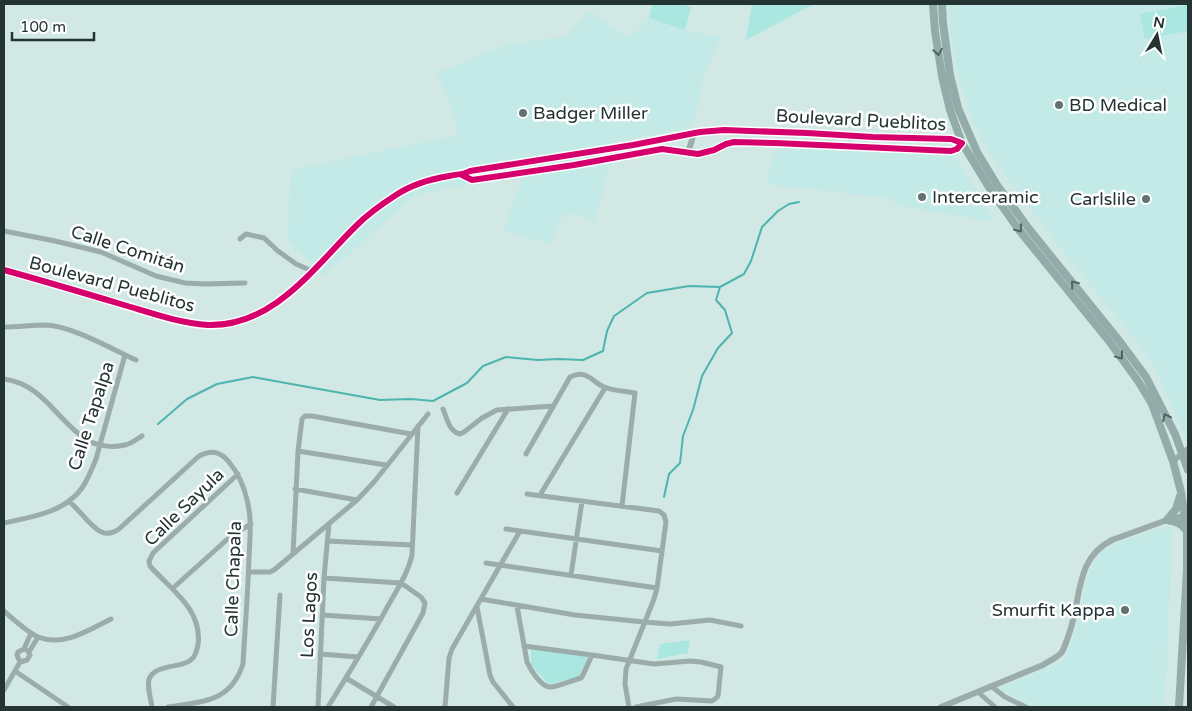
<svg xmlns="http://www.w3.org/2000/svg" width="1192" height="711" font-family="'Varela Round',sans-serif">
	<rect width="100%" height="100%" fill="#d1e8e5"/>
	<path fill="#c3eae6" d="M652,4h30l9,3 -6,23 36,8 -16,34 -10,45 -9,12 -73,13 -2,21 -17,58 -29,-9 -15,32 -46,-14 19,-54 -76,12 -33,8 -90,80 -11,-11 -26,-24 4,-71 166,-35 -5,-28 -15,-34 68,-28 61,-9 24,-25 35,25 9,-3 15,-15z
		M949,4h239v439l-32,-73 -17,-25 -81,-100 -68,-91 -18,-33 -17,-60 -5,-33z
		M776,147l130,6 47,3 7,8 35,58 -101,-17v-6l-128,-15z
		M1168,526l4,2 -5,136 -4,43h-130l-18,-8 -16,-11 64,-27 14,-35 10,-49 6,-14 10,-13 22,-10z"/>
	<path fill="#aae7e1" d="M652,4h30l9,3 -6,23 -36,-12z
		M752,4h62l-68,36z
		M1188,5v26l-43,8 -5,-25z
		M690,640l-2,13 -31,6 3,-15z
		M531,649l57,7 -7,21 -32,7 -18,-19z"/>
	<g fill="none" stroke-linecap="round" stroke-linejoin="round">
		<path stroke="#4db4ae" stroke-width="2" d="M158,424l29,-25 30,-15 36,-7 127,23 31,-1 22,2 34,-18 16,-17 23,-9 32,3 20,-1 25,1 20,-9 4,-20 7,-15 33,-23 42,-7 31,1 24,-13 7,-13 11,-34 16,-16 11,-7 10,-2
			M664,497l5,-23 11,-11 3,-27 10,-26 9,-34 16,-28 14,-15 -7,-23 -9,-10 4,-13"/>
		<path stroke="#9bacaa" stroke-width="5" d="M4,231l51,10 46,11 55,24 29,7 19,1 41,-1
			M240,239l6,-5 18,4 14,13 18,13 16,7
			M4,327c14,0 28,-2 42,-2 26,1 66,24 90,35
			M4,379c39,5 53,42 83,61 10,6 26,8 38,5 6,-1 12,-6 17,-9
			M443,409c4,9 6,23 17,25l4,-2 18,-14 15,-8 56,-4
			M298,451l88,14
			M526,454l44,-77c19,-9 22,7 37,11 8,3 19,3 28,5l-13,113
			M295,489l62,11
			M457,493l51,-84
			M527,494l132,17 5,4 2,7 -9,66 -3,11 -28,70 -1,15 4,23
			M540,495l65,-107
			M69,501c6,6 12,12 18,19 10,10 18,19 32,9l80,-73c13,-6 21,-5 30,6 9,11 15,24 18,38 5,18 3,38 2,57 -1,35 -4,71 -6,107 -13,39 -40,37 -75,43
			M4,523c27,-6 60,-10 78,-35 6,-9 10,-19 14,-29l29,-104
			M506,529l156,22
			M327,541l85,4
			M293,554l5,-103 4,-32 3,-3h7l99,18
			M486,563l171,25
			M249,572h21l4,-2 83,-70 17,-18 54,-68
			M571,575l11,-74
			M324,578l77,5 20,14 4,6 -2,10 -52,94
			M173,588l58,-52 20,-12
			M481,599l94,16 69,7 26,2 40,-4 31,6
			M517,606l10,56c3,7 14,25 23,25 7,0 23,-7 31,-9l2,-3 9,-20
			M477,607l13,68 3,7 20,25
			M4,611c10,9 22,20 34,26 26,10 51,-7 73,-18
			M322,615l59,4
			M524,646l68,9 62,9 36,-3 11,1 20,5 -3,29 -3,3 -3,2 -36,-2 -40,8
			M24,649l3,1 3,5 -3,5 -7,2 -3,-7 1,-3z
			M24,649l7,-16
			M29,652l9,-15
			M320,654l38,3
			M15,671l53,36
			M346,678l48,29
			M991,686l14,11 21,10
			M4,690l16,-28
			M978,692l17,15
			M152,707c-1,-7 -6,-24 -2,-30 7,-11 25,-10 35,-14 9,-3 11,-9 13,-18 5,-36 -28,-56 -48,-79l-1,-5 4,-8 85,-79
			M273,707l7,-112
			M318,707l6,-129 5,-54
			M328,707c21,-34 42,-68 61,-103 9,-16 19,-31 23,-49l6,-129
			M445,707l4,-49 3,-9 68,-118"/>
		<path stroke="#9bacaa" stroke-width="6" d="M688,153l6,-20
			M4,270c40,11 80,23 120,35 27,8 55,18 84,20 66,2 107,-59 149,-100 11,-11 25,-21 39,-30 15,-10 35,-16 53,-19 8,-2 14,-1 21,-5l163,-26 67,-13 24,-2 83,3 66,4 78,2 11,4 -5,6 -6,2 -176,-8 -41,-1 -8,2 -12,6 -16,4 -36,-5 -88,16 -102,15 -10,-5
			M1173,461l15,-12
			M941,707l102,-42c6,-4 14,-7 19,-13 3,-6 5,-12 7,-18 13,-35 5,-75 43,-94l55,-20 21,-5"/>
		<path stroke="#93acaa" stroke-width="8" d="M933,4l2,27 7,45 8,34 12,33 28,46 29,41 90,111 29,40 14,23 21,57 8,31 6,40v38l-8,137
			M942,4l1,19 7,52 8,33 19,44 20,33 32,44 88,109 29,39 29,57 13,36
			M1167,520l9,-11 4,-13
			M1167,520c9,2 13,2 19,10"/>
		<defs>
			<path id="cycleway" d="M4,270c40,11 80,23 120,35 27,8 55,18 84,20 66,2 107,-59 149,-100 11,-11 25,-21 39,-30 15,-10 35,-16 53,-19 8,-2 14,-1 21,-5l163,-26 67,-13 24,-2 83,3 66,4 78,2 11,4 -5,6 -6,2 -176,-8 -41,-1 -8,2 -12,6 -16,4 -36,-5 -88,16 -102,15 -10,-5"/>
		</defs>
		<use href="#cycleway" stroke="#fff" stroke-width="9"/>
		<use href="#cycleway" stroke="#d6006c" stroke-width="6"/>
	</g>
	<defs><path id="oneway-chevron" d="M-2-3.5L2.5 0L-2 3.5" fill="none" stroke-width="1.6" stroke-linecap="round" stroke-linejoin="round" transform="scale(1.25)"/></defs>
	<g stroke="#506463">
		<use href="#oneway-chevron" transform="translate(938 52) rotate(81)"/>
		<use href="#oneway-chevron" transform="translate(1019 229) rotate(53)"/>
		<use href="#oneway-chevron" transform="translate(1074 284) rotate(-129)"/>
		<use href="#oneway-chevron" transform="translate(1120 356) rotate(53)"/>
		<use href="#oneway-chevron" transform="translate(1166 417) rotate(-116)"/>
	</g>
	<g fill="#617371" stroke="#fff" stroke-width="2">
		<circle cx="1059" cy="105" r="5"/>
		<circle cx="523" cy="113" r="5"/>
		<circle cx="922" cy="197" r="5"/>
		<circle cx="1146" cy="199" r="5"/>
		<circle cx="1125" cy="610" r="5"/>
	</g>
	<g text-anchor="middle" stroke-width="5" stroke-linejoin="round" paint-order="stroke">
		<g font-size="18" fill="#243433" stroke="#fff" text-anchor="start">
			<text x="1069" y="111">BD Medical</text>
			<text x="533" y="119">Badger Miller</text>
			<text x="932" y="203">Interceramic</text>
			<text x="1136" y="205" text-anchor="end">Carlslile</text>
			<text x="1115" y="616" text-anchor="end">Smurfit Kappa</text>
		</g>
		<g font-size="18" fill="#243433" stroke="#fff">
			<text transform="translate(861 120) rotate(3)" y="6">Boulevard Pueblitos</text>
			<text transform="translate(128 249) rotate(18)" y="6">Calle Comitán</text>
			<text transform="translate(112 284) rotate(15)" y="6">Boulevard Pueblitos</text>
			<text transform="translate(91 416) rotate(-72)" y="6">Calle Tapalpa</text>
			<text transform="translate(184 507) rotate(-44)" y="6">Calle Sayula</text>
			<text transform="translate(233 579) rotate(-88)" y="6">Calle Chapala</text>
			<text transform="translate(309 615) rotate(-87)" y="6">Los Lagos</text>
		</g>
	</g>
	<rect width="1192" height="711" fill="none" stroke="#243433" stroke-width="10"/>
	<g transform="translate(1157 35) rotate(10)" stroke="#ffffff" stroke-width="4" paint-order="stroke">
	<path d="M0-4L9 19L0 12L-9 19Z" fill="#243433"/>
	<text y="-8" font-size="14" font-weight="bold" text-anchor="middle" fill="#243433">N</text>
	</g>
	<path d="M12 32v8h82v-8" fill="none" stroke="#243433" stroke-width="2.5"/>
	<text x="20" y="32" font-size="15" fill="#243433" stroke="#ffffff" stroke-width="4" paint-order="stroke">100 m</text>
</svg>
